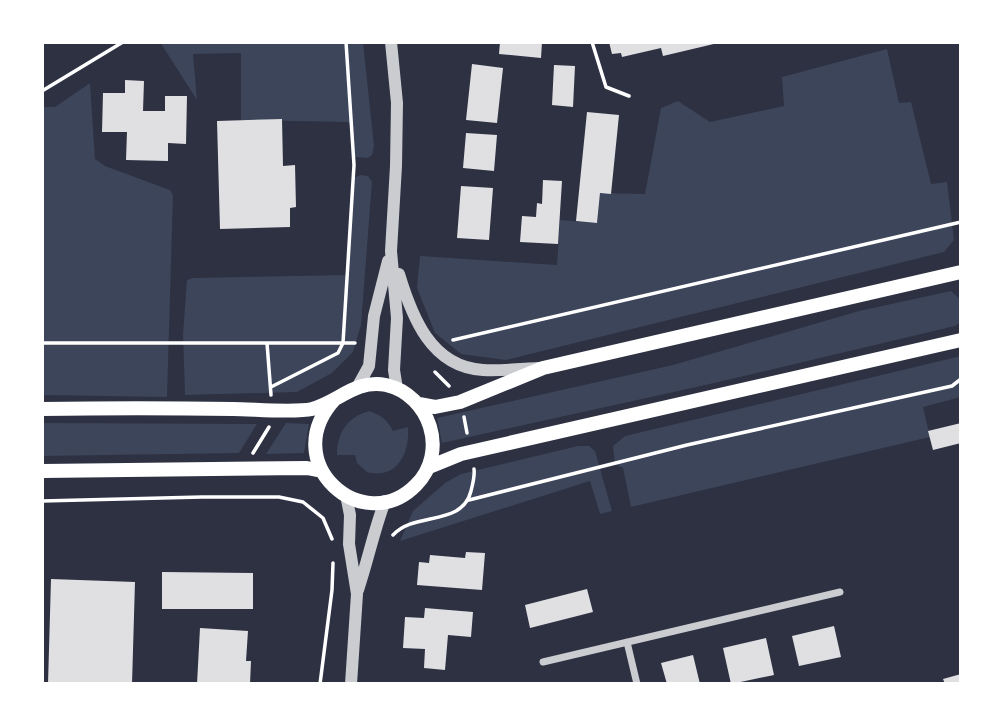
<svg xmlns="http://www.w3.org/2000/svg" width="1003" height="726" font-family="'PT Sans',sans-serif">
	<rect width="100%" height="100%" fill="#2d3142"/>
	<path fill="#3c4559" d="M160,42h203l11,104 -2,9 -4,3 -14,-1 -2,-33 -5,-2 -106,-2v-67l-48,1 4,46z
		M887,49l12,54 12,-1 20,82 16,-2 7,58 -10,12 -438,108 -45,-6 -26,-21 -18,-45 3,-32 137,9 3,-45 37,3 3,-30 45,1 16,-86 17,-7 32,21 74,-16 -2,-29z
		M90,83l5,76 10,7 65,24 3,5 -6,202 -125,-2v-288h13z
		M360,175l8,1 4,6 -11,143 -8,27 -21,21 -35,19 -112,3 -2,-61 4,-54 6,-2 155,-3 6,-97z
		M951,291l10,9v22l-6,4 -245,58 -268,59 -5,-25 236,-53 186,-54z
		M961,356v41l-38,10 7,30 -299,70 -8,-39 -8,-4 -2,-18 12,-10z
		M369,411c12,4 18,8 24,20l15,-4c2,26 -11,53 -41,45l-10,-9 -2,-8h-18c0,-23 11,-38 32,-44z
		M42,423h4l211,1 -18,29 -197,3z
		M286,423l23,1 -5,29 -38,1z
		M578,446h11l6,5 17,60 -12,3 -10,-33 -190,60 13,-30 32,-28 16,-9z"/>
	<path fill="#e0e0e3" d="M500,42h42l-1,16 -42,-4z
		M609,42h109v1l-55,13 -2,-8 -39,9 -1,-4 -9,1z
		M472,64l31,4 -6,55 -31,-3z
		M554,65l21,1 -2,41 -21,-2z
		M125,80l19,1 -1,30h22v-15h22l-1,48 -18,-1v18l-42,-1 1,-28h-25l1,-39h22z
		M587,112l32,3 -8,79 -11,-1 -3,30 -21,-2z
		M282,119l1,47 12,-1 1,42 -6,1v19l-70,2 -3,-108z
		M466,133l31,2 -3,36 -31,-3z
		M543,180l19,1 -4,63 -38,-2 2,-26 14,1 1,-14 5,1z
		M461,186l32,2 -4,52 -32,-2z
		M961,423v20l-28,7 -5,-19z
		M466,552l19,1 -3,37 -65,-5 2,-23 10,1 1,-8 35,3z
		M162,572l91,1v36h-91z
		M51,579l84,3 -3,102h-84z
		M587,589l6,23 -63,16 -5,-23z
		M425,608l48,4 -2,25 -23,-2 -3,35 -21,-2 1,-19 -22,-1 2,-31 19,1z
		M834,626l7,31 -42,9 -7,-30z
		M200,628l48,3 -2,30h5l-1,23h-53z
		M766,638l8,37 -43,9 -8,-36z
		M693,655l7,29h-33l-6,-21z
		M961,674v10h-16l-2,-5z"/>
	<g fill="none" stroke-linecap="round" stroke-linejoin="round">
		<path stroke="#fff" stroke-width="3.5" d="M592,42l14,45 23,9
			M42,91l81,-49
			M453,340l508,-118
			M42,343h313
			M267,343l4,52
			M435,372l14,14
			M271,387l67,-34 5,-10 11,-178 -8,-123
			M464,417l3,16
			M253,453l16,-26
			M469,500l218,-55 265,-59 9,-7
			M42,501l160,-4h77l24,5 20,16 9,21
			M393,535c22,-24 69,-8 78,-44 2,-8 4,-15 3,-22
			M320,684l12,-94 1,-27"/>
		<path stroke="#caccd0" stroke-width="7" d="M627,642l10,42
			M543,662l297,-70"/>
		<path stroke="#caccd0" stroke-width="12" d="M391,42l6,61 -1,63 -5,85 6,67 -3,52 3,19
			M399,274c13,43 32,93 84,96 18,1 37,-1 55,-2
			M358,386l11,-20 5,-50 14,-55
			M346,495l4,20 -1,29 8,50 -6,90
			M358,590c10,-30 16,-60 27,-89"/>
		<path stroke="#fff" stroke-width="14" d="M419,404l16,3 25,-5 83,-34 418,-96
			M42,409c64,-1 127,-1 191,0 19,0 62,4 79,0 27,-7 43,-30 74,-24 44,10 63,67 30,100 -53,54 -140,-23 -81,-86
			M429,467l32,-13 500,-114
			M42,471l265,-3 15,3"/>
	</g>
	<rect width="1003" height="726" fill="none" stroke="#ffffff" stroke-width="88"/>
</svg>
